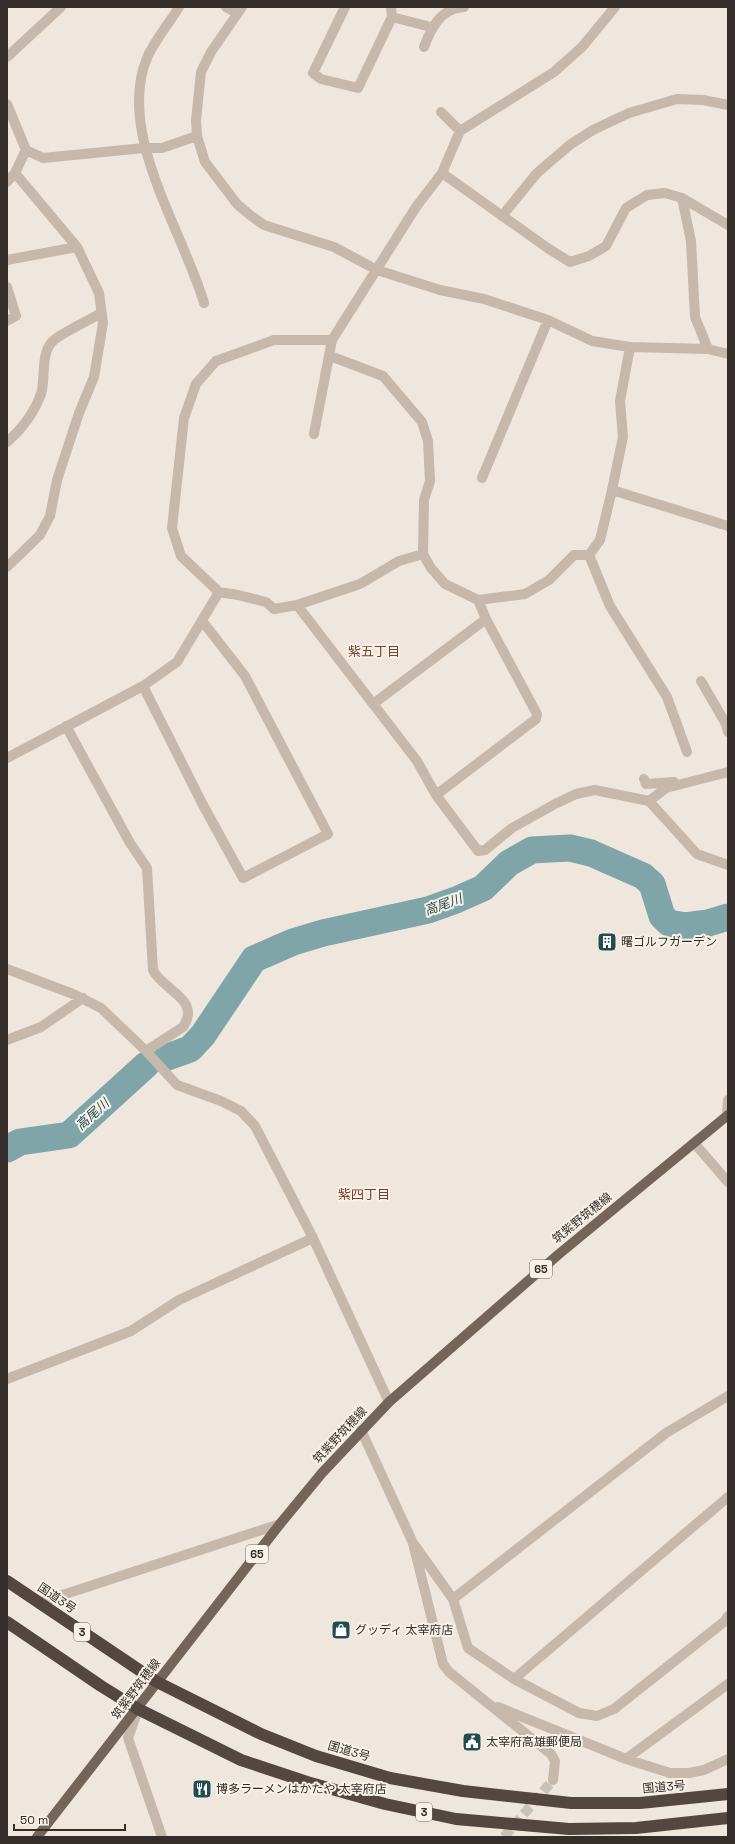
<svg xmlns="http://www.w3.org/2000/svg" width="735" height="1844" font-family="'Space Grotesk','Noto Sans JP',sans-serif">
	<rect width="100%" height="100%" fill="#efe7dd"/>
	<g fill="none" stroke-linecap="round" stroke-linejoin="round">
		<path stroke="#7fa5a9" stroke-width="27" d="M162,1059l28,-10 13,-14 51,-76 39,-17 30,-9 105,-23 28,-10 27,-12 26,-25 23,-13 38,-2 21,5 52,23 9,8 10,32 7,7 16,3 23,-3 20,-6
			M7,1149l13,-7 49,-7 77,-70"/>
		<path stroke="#cac2b9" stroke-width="10" stroke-dasharray="10 5" stroke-linecap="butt" d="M504,1837l49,-57"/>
		<path stroke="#c6b8aa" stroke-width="10" d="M179,7c-9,15 -26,36 -32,51 -31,75 36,173 57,245
			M226,7l11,6
			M242,7l-31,45 -10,20 -5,48 1,16 8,26 32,42 13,11 14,10 70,22 43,23 63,20 44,9 64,21 44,21 38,6 78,2 20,5
			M345,7l-32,66 8,6 37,9 34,-71
			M391,7l1,10 39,10
			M424,47c7,-19 17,-39 40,-40
			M7,57l54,-50
			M7,104l19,46 17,8 101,-10h18l35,-12
			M441,112l19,19
			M442,173l107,76 21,13 19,-6 17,-10 20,-38 21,-13 18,-2 17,5 46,27
			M7,182l8,-9 11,-23
			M682,198l9,43 4,76 13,32
			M502,216l35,-43 34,-29 22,-14 36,-17 48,-14 26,1 25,5
			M7,260l70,-13
			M7,287l9,29 -9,5
			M332,340h-58l-58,21 -20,23 -12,34 -12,110 9,28 38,36 19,3 28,7 8,7 23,-4 63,-21 39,-23 24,-7
			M330,356l53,20 39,46 6,19 2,40 -6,19 -1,54 8,14 14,16 33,16 47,-6 24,-14 25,-25h15
			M314,434l18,-94 84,-133 26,-34 18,-42 94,-59 28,-25 33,-40
			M7,442c15,-13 27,-29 34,-48 5,-16 -1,-41 12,-53 8,-8 37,-21 48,-28
			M482,478l66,-158
			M612,490l11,-53 -3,-36 10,-54
			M589,555l21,51 57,91 20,55
			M589,555l11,-15 12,-50 116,36
			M7,567l33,-32 10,-19 7,-36 22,-67 15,-36 9,-54 -4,-30 -22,-46 -62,-74
			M297,605l120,156 19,34 42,56 7,-1 27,-22 43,-24 21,-10 19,-4 54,11 48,53 31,11
			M701,681l25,43 2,8
			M143,686l60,119 40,73 85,-44 -83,-158 -42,-54
			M373,704l113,-85
			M66,726l64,117 17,25 6,102c9,20 49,29 30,57l-37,24
			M7,758l136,-72 34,-24 42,-70
			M644,779l2,5 28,-2
			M436,795l100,-76 1,-5 -51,-95 -8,-19
			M649,801l17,-13 62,-16
			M7,969l66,25 28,14 45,43 31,34 44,16 20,10 14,15 58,112 76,164
			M7,1040l34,-13 42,-29
			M727,1116l1,-16
			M695,1144l33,38
			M7,1379l124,-48 48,-31 134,-62
			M361,1430l52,113 30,121 6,8 102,82 4,7 -2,19
			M413,1543l40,56 15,49 46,31 65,34 18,3 17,-7 111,-88 3,-5
			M453,1599l213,-166 62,-37
			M38,1603l242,-79
			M514,1679l214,-182
			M498,1707l128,52 44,14h19l15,-3 24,-11
			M138,1709l-10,29 34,99
			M626,1759l102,-75"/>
		<path stroke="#74655b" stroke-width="10" d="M37,1837l243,-313 42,-51 67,-71 170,-148 169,-139"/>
		<path stroke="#544741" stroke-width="12" d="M7,1581l150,101 104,52 55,22 74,22 73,13 108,12h69l88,-9
			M7,1622l94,64 37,23 103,51 66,22 78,22 71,15 113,10 67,-1 92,-10"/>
	</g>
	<defs>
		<symbol id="building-square" viewBox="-11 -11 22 22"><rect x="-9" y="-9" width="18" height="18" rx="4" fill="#234c51" stroke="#f7f1e8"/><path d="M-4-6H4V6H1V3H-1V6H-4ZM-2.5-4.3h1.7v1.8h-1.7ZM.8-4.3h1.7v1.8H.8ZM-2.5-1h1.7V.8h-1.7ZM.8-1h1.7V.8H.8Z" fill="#fff"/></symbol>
		<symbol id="shop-square" viewBox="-11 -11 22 22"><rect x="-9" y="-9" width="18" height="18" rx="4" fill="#234c51" stroke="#f7f1e8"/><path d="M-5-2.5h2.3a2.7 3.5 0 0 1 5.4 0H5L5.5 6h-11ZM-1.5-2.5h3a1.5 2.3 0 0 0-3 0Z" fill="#fff"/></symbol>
		<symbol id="civic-square" viewBox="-11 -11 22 22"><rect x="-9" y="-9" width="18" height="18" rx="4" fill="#234c51" stroke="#f7f1e8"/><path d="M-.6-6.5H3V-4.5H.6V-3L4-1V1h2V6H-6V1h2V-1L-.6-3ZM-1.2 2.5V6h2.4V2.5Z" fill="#fff"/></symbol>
		<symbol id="restaurant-square" viewBox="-11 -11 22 22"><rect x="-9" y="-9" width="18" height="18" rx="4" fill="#234c51" stroke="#f7f1e8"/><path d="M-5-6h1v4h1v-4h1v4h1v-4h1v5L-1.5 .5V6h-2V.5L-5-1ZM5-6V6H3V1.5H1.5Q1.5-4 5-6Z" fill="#fff"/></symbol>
	</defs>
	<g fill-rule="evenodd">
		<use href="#building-square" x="596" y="931" width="22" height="22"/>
		<use href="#shop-square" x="330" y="1619" width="22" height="22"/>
		<use href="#civic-square" x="461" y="1731" width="22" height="22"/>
		<use href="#restaurant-square" x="191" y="1778" width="22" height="22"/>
	</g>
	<g text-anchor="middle" stroke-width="4" stroke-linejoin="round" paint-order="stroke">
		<g fill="#f7f1e8" stroke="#6e6862" stroke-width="1">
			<rect x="530" y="1260" width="22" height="18" rx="3"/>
			<rect x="246" y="1545" width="22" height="18" rx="3"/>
			<rect x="74" y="1623" width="16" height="18" rx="3"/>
			<rect x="416" y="1803" width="16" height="18" rx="3"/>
		</g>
		<g font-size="11" font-weight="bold" fill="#342d29">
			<text x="541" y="1273">65</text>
			<text x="257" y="1558">65</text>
			<text x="82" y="1636">3</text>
			<text x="424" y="1816">3</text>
		</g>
		<g font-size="12" fill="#342d29" stroke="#f7f1e8" text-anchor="start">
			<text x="621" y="946">曙ゴルフガーデン</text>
			<text x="355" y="1634">グッディ 太宰府店</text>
			<text x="486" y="1746">太宰府高雄郵便局</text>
			<text x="216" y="1793">博多ラーメンはかたや 太宰府店</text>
		</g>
		<g font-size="12" fill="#342d29" stroke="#f7f1e8">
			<text transform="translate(582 1218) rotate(-39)" y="4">筑紫野筑穂線</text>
			<text transform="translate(340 1435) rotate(-47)" y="4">筑紫野筑穂線</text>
			<text transform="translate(57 1598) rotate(34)" y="4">国道3号</text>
			<text transform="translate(136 1689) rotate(-53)" y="4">筑紫野筑穂線</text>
			<text transform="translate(349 1751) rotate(16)" y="4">国道3号</text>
			<text transform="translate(664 1787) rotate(-5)" y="4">国道3号</text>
		</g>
		<g font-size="13" fill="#79412b" stroke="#f7f1e8">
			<text x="374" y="656">紫五丁目</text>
			<text x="364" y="1199">紫四丁目</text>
		</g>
		<g font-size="13" font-style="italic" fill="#234c51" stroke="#f7f1e8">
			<text transform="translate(443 904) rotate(-20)" y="5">高尾川</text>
			<text transform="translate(92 1114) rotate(-42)" y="5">高尾川</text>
		</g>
	</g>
	<rect width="735" height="1844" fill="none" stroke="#342d29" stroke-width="16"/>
	<path d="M14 1824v6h111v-6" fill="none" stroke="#342d29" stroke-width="2"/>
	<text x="20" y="1824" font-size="12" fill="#342d29" stroke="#f7f1e8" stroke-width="3" paint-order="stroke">50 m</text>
</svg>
